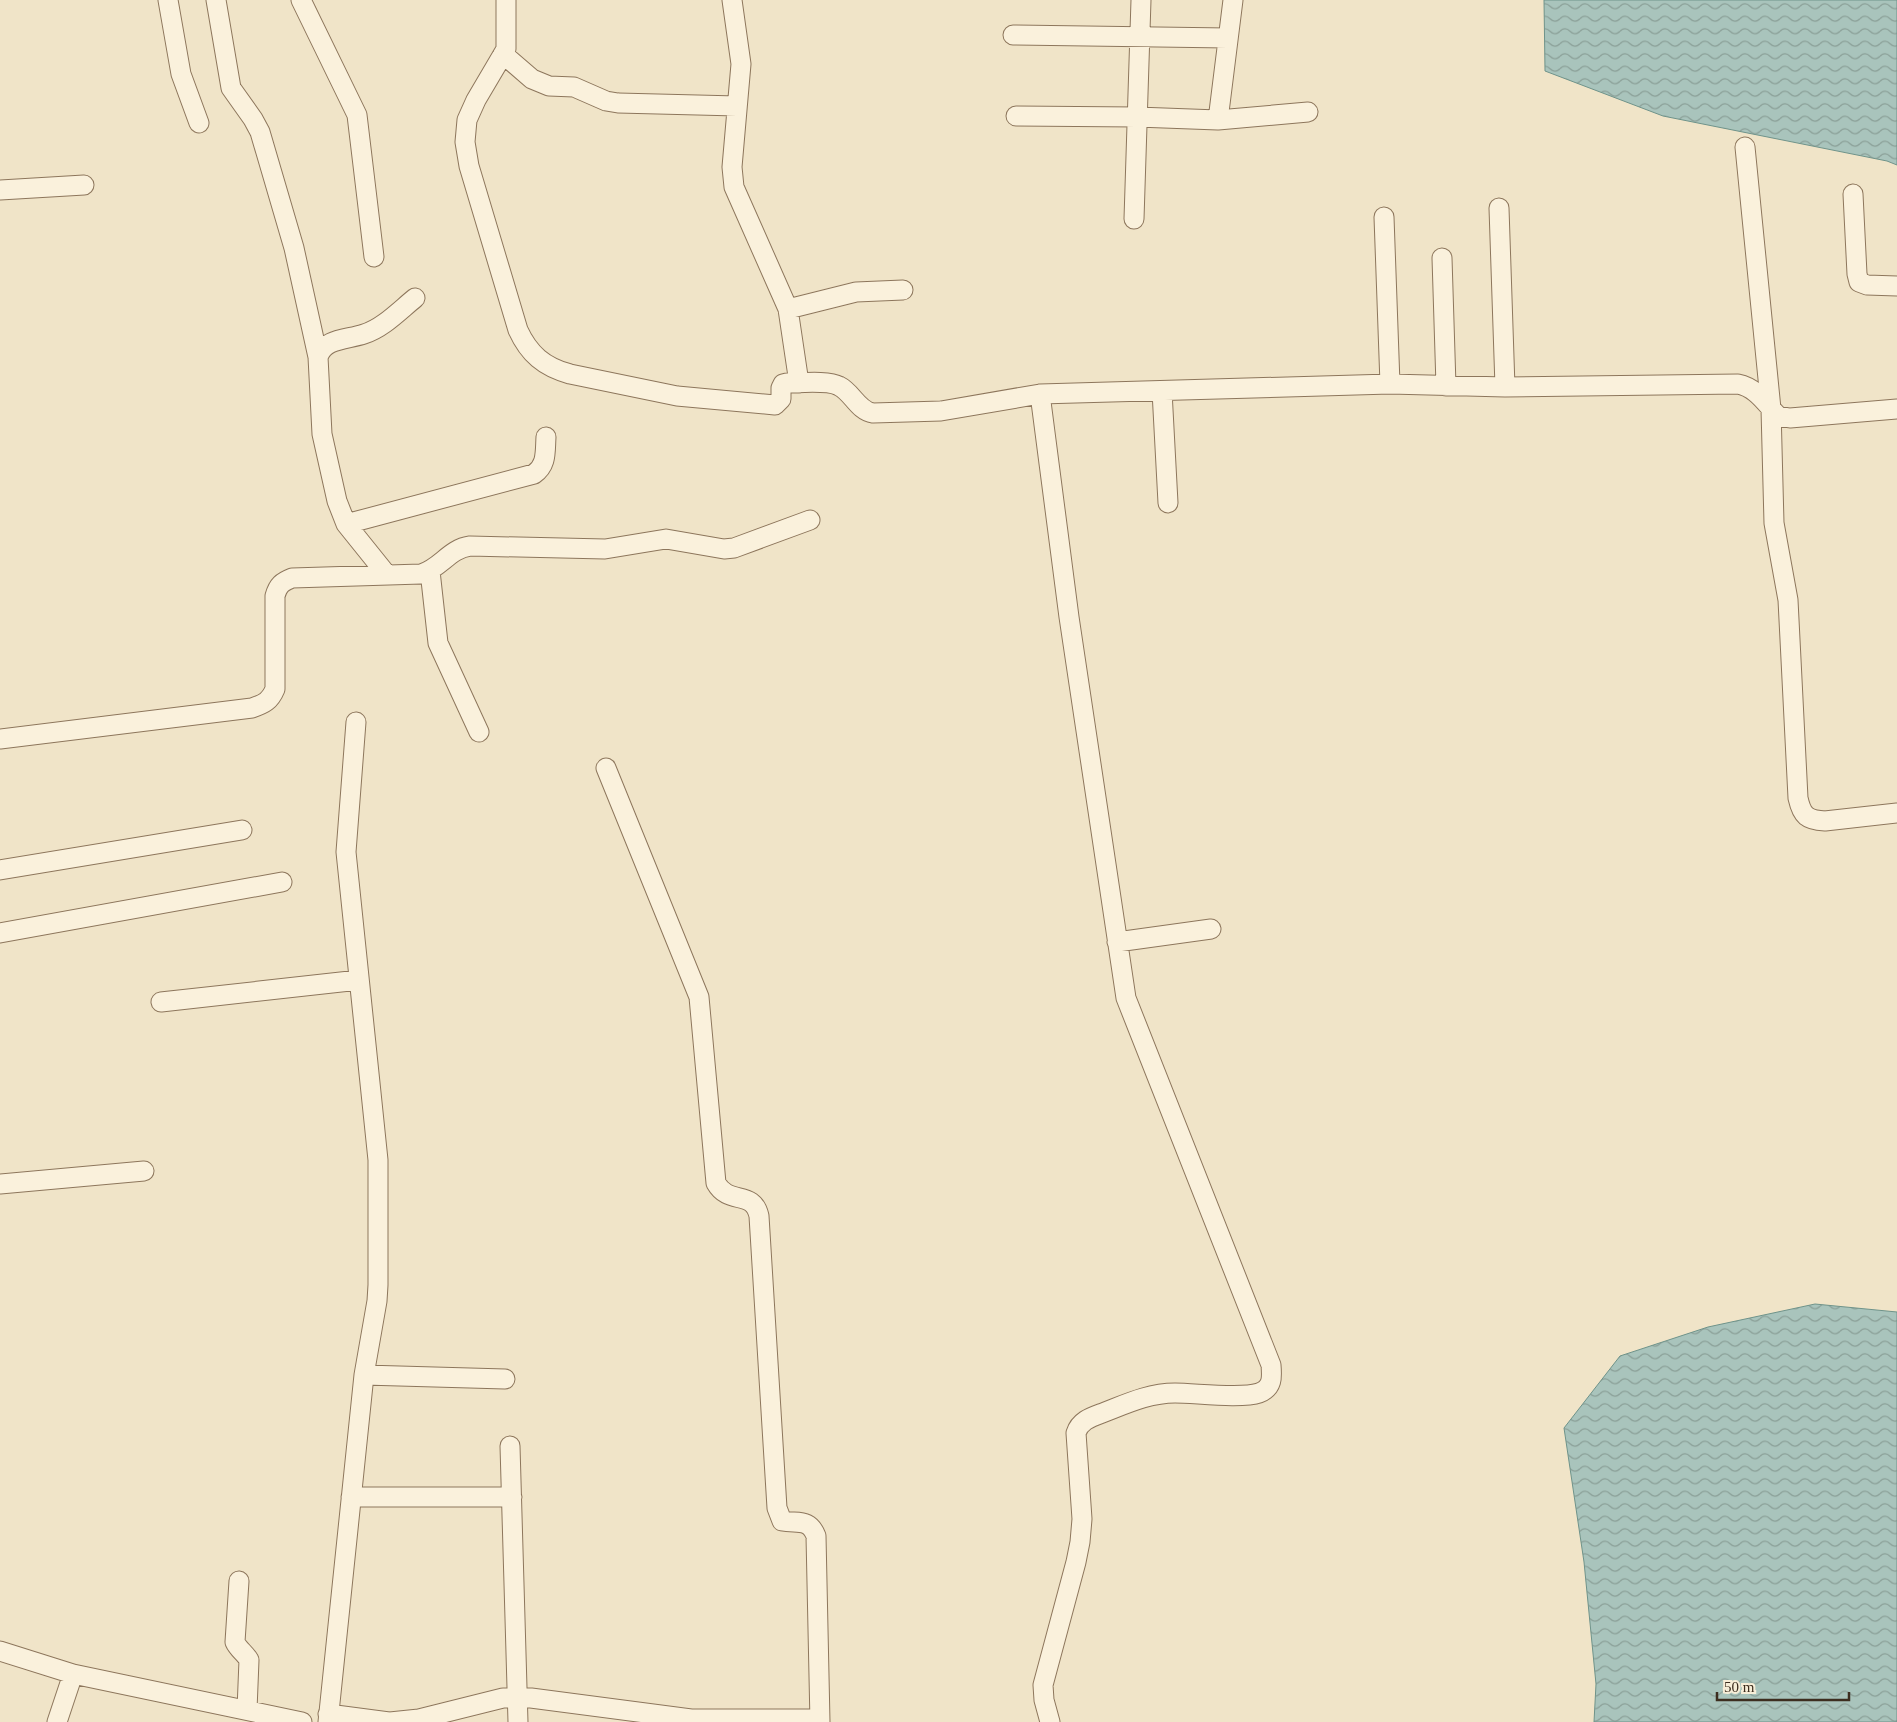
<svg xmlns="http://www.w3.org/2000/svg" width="1897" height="1722" font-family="'Times New Roman',serif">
	<defs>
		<pattern id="water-waves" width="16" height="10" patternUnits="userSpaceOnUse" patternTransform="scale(1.25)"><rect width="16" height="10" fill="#a9c4bc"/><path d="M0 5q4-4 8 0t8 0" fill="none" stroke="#8ba098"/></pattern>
	</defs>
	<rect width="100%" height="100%" fill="#f0e4c8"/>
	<path fill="url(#water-waves)" stroke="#6f938a" d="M1544,0h353v165l-10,-4 -224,-45 -118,-45z
		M1815,1304l82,8v410h-303l2,-38 -12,-122 -20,-134 56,-72 88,-29z"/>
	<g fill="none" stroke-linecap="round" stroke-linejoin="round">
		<defs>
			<path id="minor" d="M168,0l13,74 18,49
				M216,0l15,88 22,31 7,13 34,116 24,109
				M301,0l56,115 17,142
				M506,0v49l-30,51 -9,20 -2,22 4,24 49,164c11,24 26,37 52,44l107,22 98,9 6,-6v-11l2,-4 4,-1c13,0 41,-3 52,3 13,6 19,25 34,27l68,-2 99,-17 350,-10 115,3 233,-3c19,4 27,19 40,32l12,2 107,-9
				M732,0l9,64 -9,103 2,20 54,122 11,74
				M1013,35l215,3
				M503,54l29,25 17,7 25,1 32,14 12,2 119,3
				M1016,116l121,1 81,3 90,-8
				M1218,120l15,-120
				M1745,147l26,262 3,114 14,77 10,198c4,18 9,22 27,23l72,-8
				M0,190l84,-5
				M1853,194l4,80 2,8 8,3 30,1
				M1499,208l6,179
				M1384,217l6,167
				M1134,219l7,-219
				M1442,258l4,128
				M788,309l68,-17 47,-2
				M1162,391l6,112
				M1040,394l29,223 57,381 145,367c1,12 2,23 -12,28 -18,6 -64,0 -84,0 -25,0 -47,10 -70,19 -13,5 -25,8 -29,21l6,86 -2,23 -4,20 -33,123 1,15 6,22
				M346,524l188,-50c13,-9 11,-22 12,-37
				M430,571l8,72 41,89
				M387,575l-41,-51 -9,-23 -15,-67 -4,-77c7,-19 28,-17 46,-23 19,-6 35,-23 51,-36
				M0,739l252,-31c12,-4 18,-7 23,-19v-93c3,-11 7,-14 17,-18l129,-4c20,-6 28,-25 49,-28l135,3 61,-10 58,10 10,-1 76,-28
				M606,768l93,229 17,186c13,23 37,6 43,33l18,292 5,13c16,3 27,-3 34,15l4,186
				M0,870l242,-40
				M0,933l282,-51
				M1117,942l94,-13
				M161,1002l198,-22
				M0,1184l144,-13
				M364,1375l141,4
				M510,1446l8,276
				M351,1497h161
				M239,1581l-4,61c3,7 10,11 14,18l-2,50
				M0,1651l73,23 229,48
				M328,1714l61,8
				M57,1722l16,-48
				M328,1722l36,-347 13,-74 1,-16v-125l-32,-308 10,-130
				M390,1722l29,-3 84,-21h28l160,21h129"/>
		</defs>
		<use href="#minor" stroke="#8d765c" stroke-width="21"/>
		<use href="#minor" stroke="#faf1dc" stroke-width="19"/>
	</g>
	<path d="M1717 1692v8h132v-8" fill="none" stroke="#3d2e20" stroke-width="2.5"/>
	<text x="1724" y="1692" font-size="15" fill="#3d2e20" stroke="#f7eed8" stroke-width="4" paint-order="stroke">50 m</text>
</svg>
